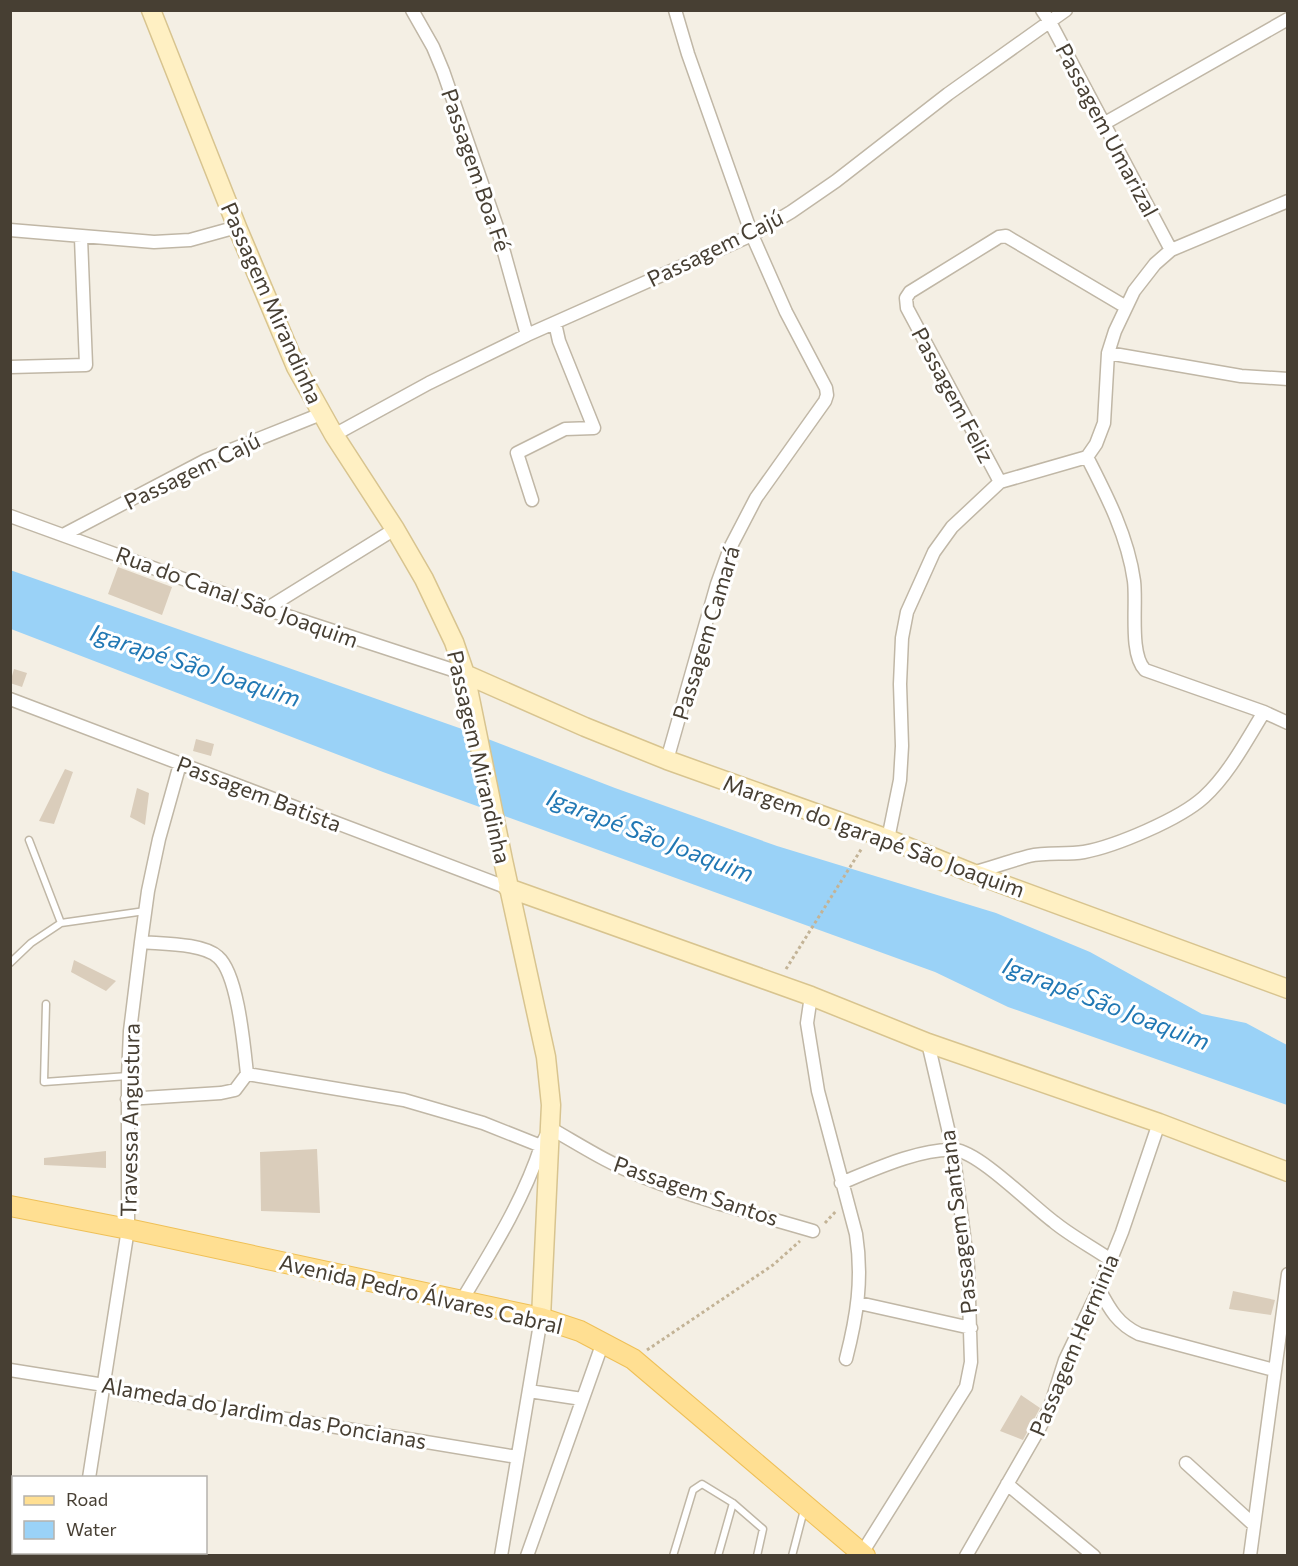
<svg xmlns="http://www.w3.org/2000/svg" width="1298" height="1566" font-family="Commissioner,sans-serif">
	<rect width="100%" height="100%" fill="#f4efe4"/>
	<path fill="#9ad2f7" d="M10,570l452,159 153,59 162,58 219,67 94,39 112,62 44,9 41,22v60l-279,-98 -73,-35 -552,-200 -372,-143z"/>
	<path fill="#dacdbb" d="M118,567l54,20 -10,28 -54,-21z
		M14,669l13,4 -5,14 -12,-4z
		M196,739l18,5 -3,12 -18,-5z
		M65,769l8,3 -19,52 -15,-3z
		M137,788l12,5 -4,32 -15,-8z
		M74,960l42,21 -10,10 -35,-19z
		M317,1149l3,64 -59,-2 -1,-59z
		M106,1151v17l-62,-3v-7z
		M1233,1291l42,9 -4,15 -42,-6z
		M1021,1395l19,13 -17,32 -23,-9z"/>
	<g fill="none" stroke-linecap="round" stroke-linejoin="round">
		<defs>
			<path id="lane" d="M29,840l32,83
				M10,963l21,-20 30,-20 84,-12
				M46,1004l-2,78 84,-6
				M673,1556l20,-66 9,-6 31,19
				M718,1556l15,-53 30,26 -6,27
				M792,1556l12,-46"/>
			<path id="street" d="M412,10l21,37 10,24 54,156 30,108
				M1042,10l8,12 121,228
				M1105,123l183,-104
				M10,230l144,12 36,-2 47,-13
				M1108,353l133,23 47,3
				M10,367l76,-2 -5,-127
				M334,435l95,-52 98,-48 225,-100 39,-23 45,-31 112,-87 118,-84
				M1087,457c20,39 41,80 47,124 3,23 -5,73 11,89l119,42 24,11
				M1000,482l-93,-174 -1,-10 4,-6 89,-55 7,-1 120,71
				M532,500l-15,-47 48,-24 29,-1 -35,-87 -4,-18
				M10,516l256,93 199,65
				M65,534l141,-74 115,-46
				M266,609l129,-80
				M10,699l498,189
				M667,760l50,-176 13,-36 26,-50 69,-97 2,-6 -1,-7 -40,-76 -34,-77 -64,-181 -13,-44
				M888,839l12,-59 2,-34 -2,-62 2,-46 5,-26 27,-60 18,-25 48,-45 87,-25 9,-13 8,-21 4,-70 7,-22 19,-40 21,-27 16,-14 117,-49
				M972,873c19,-5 38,-12 57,-17 18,-4 37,-1 55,-4 32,-6 96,-33 120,-55 25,-23 42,-56 60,-85
				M811,996l-4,27 11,68 38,143c7,45 1,82 -10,125
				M247,1074l157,26 79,23 58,23 9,-18c30,17 59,36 91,48 56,23 114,38 172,55
				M127,1099l94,-6 14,-3 12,-16c-3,-27 -9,-100 -29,-117 -15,-14 -56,-13 -77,-15
				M841,1183c32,-13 79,-35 114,-33 24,2 77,56 99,72 17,14 38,25 57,38
				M1099,1289c11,21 19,35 40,45l135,36
				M462,1300c30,-50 61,-99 79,-154
				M859,1303l112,25
				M10,1370l94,15 26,8 387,64
				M529,1391l53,8
				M1186,1463l68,62
				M89,1478l39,-249v-153l2,-45 11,-89 7,-51 11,-52 21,-75
				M1007,1484l87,72
				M862,1553l104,-166 5,-25 -3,-95 -15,-117 -25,-107
				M76,1556l1,-4
				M501,1556l40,-238
				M527,1556l76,-214
				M966,1556l73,-127 11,-22 15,-47 34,-71 23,-57 37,-109
				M1250,1556l38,-282"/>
			<path id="secondary" d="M151,10l86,217 59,140 38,68 61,94 29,50 30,63 11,32 38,186 43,197 5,48 -10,213
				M465,674l120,53 82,33 221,79 84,34 316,116
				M508,888l303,108 117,47 231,80 129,49"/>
			<path id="primary" d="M10,1206l118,23 413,89 39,13 53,28 232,197"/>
		</defs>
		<use href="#lane" stroke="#c0b7a6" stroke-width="9"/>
		<use href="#street" stroke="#c0b7a6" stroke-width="15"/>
		<use href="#secondary" stroke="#d8c48f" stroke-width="21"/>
		<use href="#primary" stroke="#efc057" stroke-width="22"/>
		<path stroke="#c3b396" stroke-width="3" stroke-dasharray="3 3" stroke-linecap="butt" d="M786,969l76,-121
			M825,1223l12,-13
			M647,1350l126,-85 27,-24"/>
		<use href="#lane" stroke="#fff" stroke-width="6"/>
		<use href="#street" stroke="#fff" stroke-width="12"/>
		<use href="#secondary" stroke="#fff0c3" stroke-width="18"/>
		<use href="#primary" stroke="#ffdf92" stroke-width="20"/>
	</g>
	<g text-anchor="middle" stroke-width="6" stroke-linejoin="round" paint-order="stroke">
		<g font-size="22" fill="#473f33" stroke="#fff">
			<text transform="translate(1107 130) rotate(62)" y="8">Passagem Umarizal</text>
			<text transform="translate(476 170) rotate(71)" y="8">Passagem Boa Fé</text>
			<text transform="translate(715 248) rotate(-26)" y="8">Passagem Cajú</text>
			<text transform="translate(272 303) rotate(66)" y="8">Passagem Mirandinha</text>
			<text transform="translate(953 395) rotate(62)" y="8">Passagem Feliz</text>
			<text transform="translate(192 471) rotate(-26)" y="8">Passagem Cajú</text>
			<text transform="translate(237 597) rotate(20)" y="8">Rua do Canal São Joaquim</text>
			<text transform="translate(706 633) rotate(-73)" y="8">Passagem Camará</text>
			<text transform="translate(479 757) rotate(77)" y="8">Passagem Mirandinha</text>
			<text transform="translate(259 794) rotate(21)" y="8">Passagem Batista</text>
			<text transform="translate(874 836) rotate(20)" y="8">Margem do Igarapé São Joaquim</text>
			<text transform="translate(130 1120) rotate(-89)" y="8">Travessa Angustura</text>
			<text transform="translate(696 1191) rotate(19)" y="8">Passagem Santos</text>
			<text transform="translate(958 1222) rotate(-97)" y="8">Passagem Santana</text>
			<text transform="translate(421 1294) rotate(13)" y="8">Avenida Pedro Álvares Cabral</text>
			<text transform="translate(1074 1345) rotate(-67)" y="8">Passagem Herminia</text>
			<text transform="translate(264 1413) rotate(10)" y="8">Alameda do Jardim das Poncianas</text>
		</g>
		<g font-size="24" font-style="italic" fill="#2178b4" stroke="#fff">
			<text transform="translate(195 666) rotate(18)" y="8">Igarapé São Joaquim</text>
			<text transform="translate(650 836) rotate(21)" y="8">Igarapé São Joaquim</text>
			<text transform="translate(1106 1004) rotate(21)" y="8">Igarapé São Joaquim</text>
		</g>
	</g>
	<rect width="1298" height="1566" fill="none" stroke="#473f33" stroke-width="24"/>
	<rect x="12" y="1476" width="195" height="78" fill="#ffffff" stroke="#b5b2ad" stroke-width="1.5"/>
	<rect x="24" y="1496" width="30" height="9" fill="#ffdf92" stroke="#b5b2ad" stroke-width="1.5"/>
	<text x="66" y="1506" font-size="18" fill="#473f33">Road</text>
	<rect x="24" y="1521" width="30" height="18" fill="#9ad2f7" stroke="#b5b2ad" stroke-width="1.5"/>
	<text x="66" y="1536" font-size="18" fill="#473f33">Water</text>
</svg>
